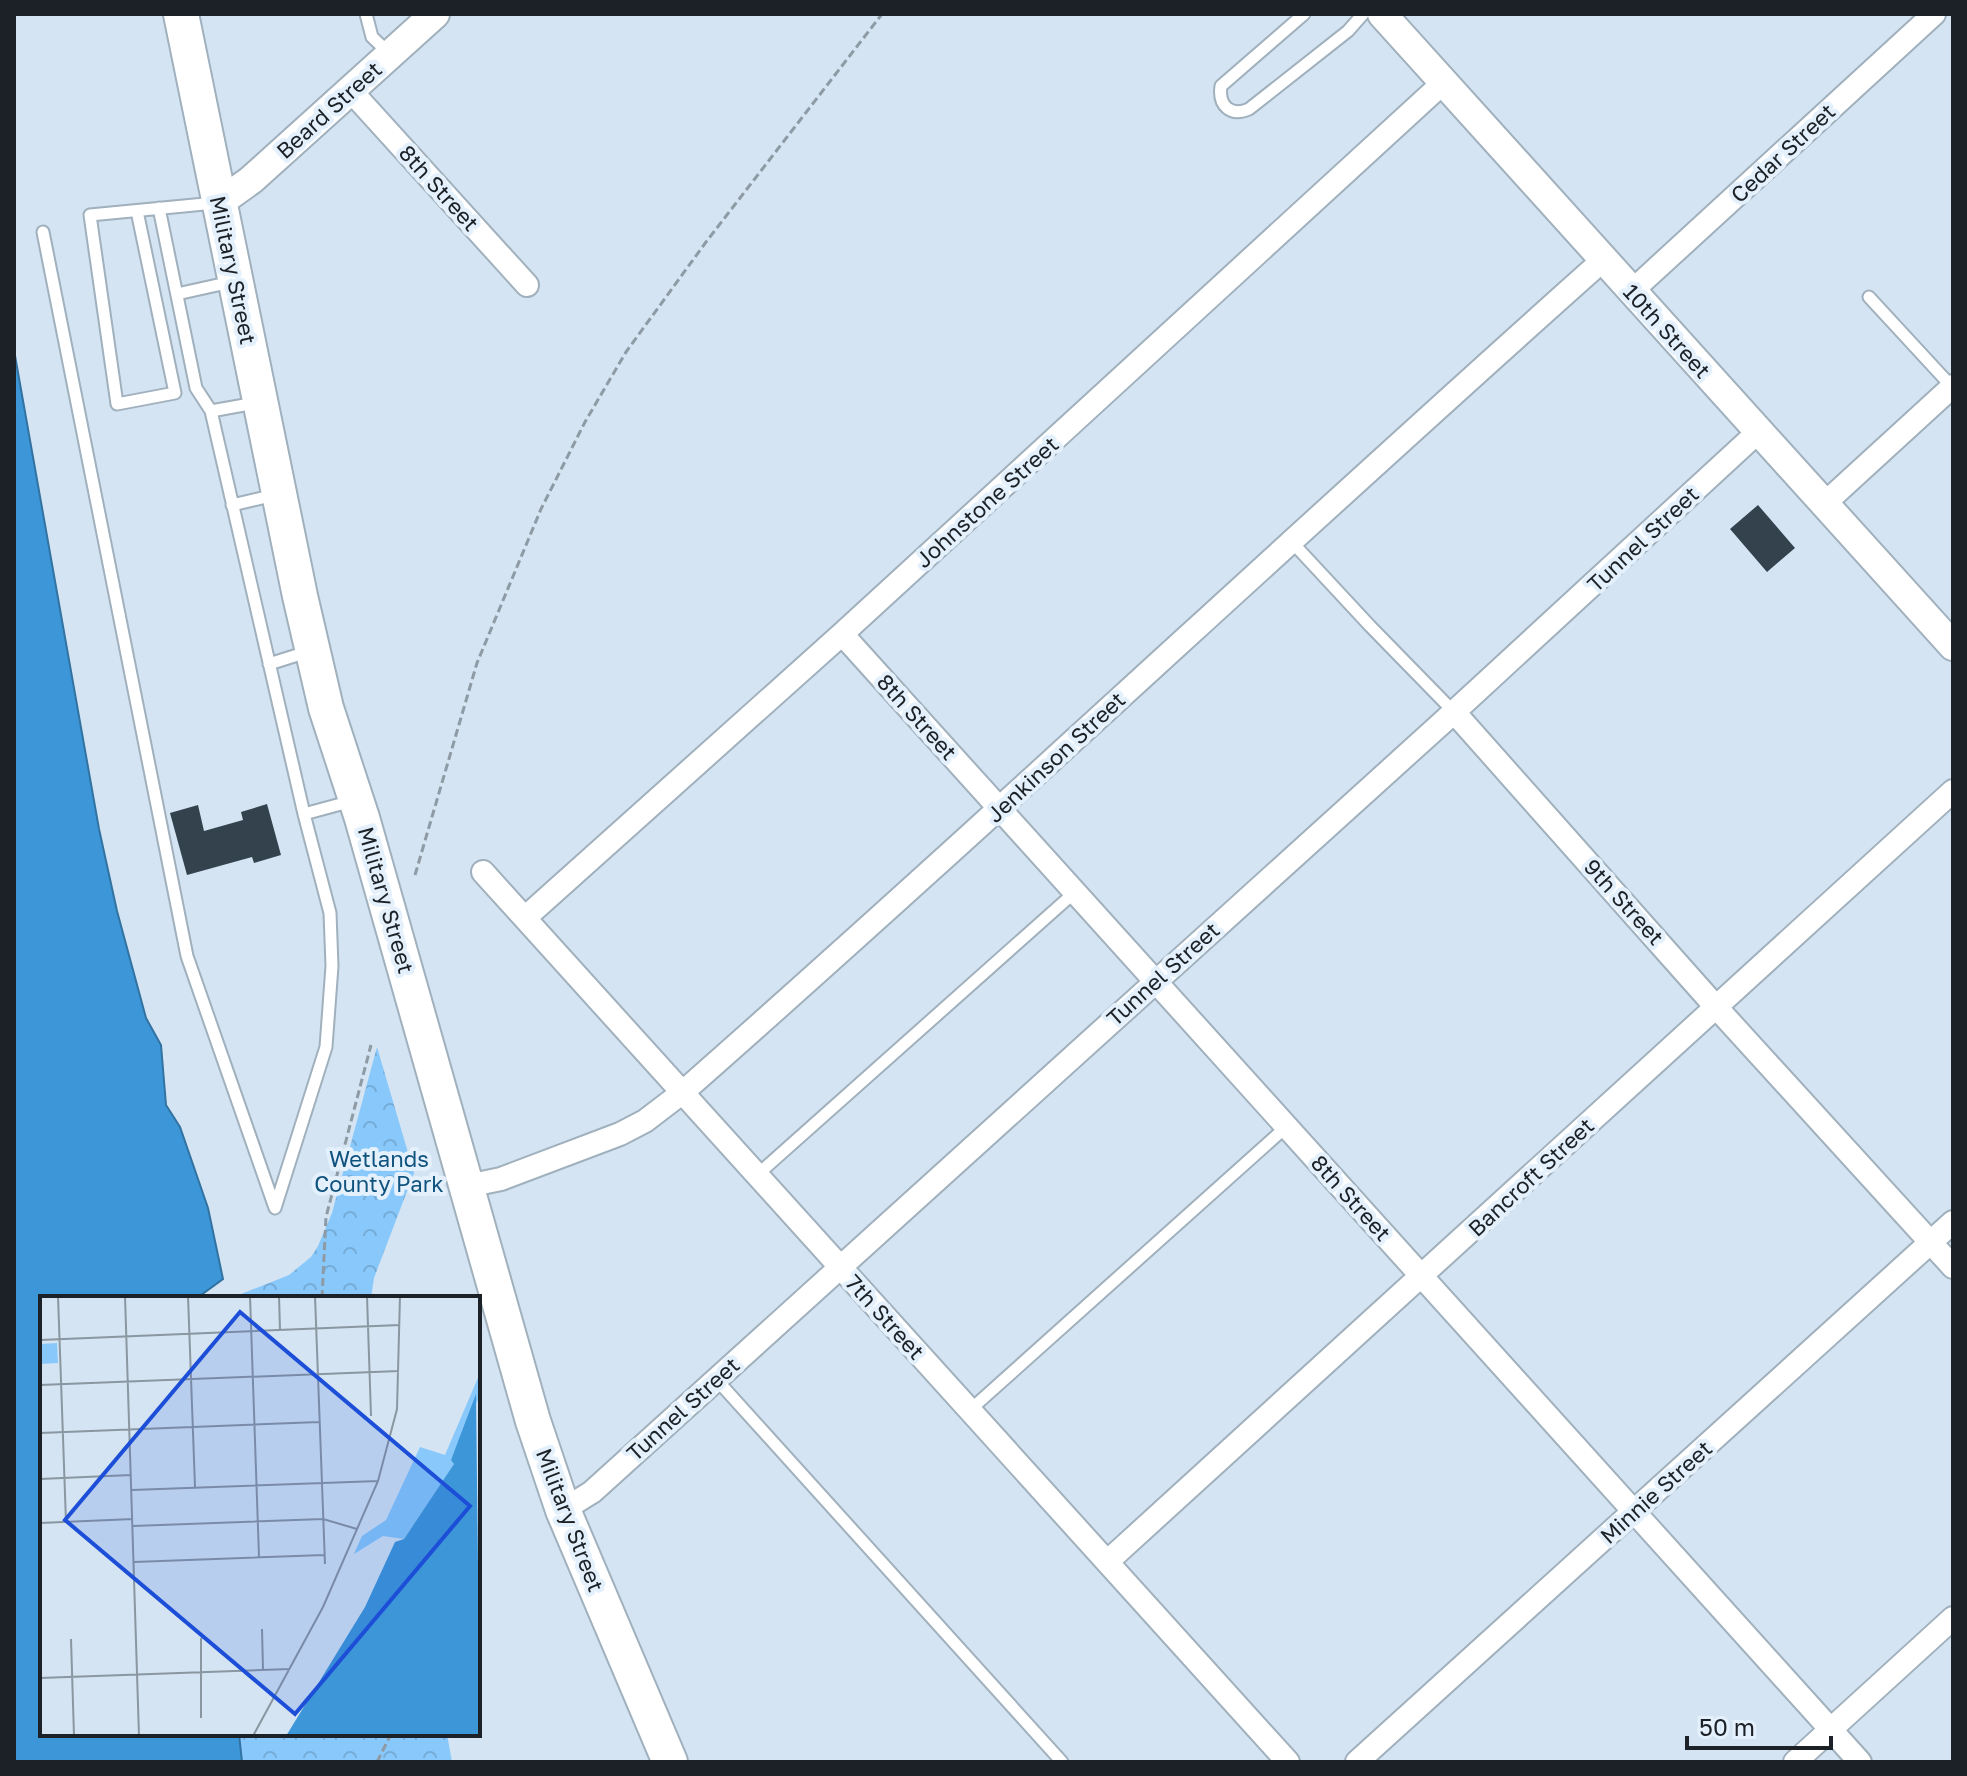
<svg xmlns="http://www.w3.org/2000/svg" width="1967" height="1776" font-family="'Golos Text',sans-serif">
	<defs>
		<pattern id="forest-crowns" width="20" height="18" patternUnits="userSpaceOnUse" patternTransform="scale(2)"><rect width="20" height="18" fill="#88c8fb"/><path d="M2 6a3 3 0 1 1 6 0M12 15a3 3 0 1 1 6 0" fill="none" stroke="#75acd7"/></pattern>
	</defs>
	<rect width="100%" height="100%" fill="#d4e4f2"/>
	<path fill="url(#forest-crowns)" d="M377,1047l37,126 -40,105 -3,20h-140l58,-23 22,-18 7,-11 14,-33z
		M239,1734h208l5,28h-210z"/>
	<path fill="#3c96d7" stroke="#3273a2" stroke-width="2" d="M14,350l85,479 18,82 29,107 15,27 5,60 14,22 28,81 15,71 -26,19h-155v436h197l3,28h-228z"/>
	<path fill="#34424d" d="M1758,505l37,43 -28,24 -37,-43z
		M267,804l14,51 -27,8 -2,-6 -65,18 -17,-62 28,-8 6,26 39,-11 -2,-8z"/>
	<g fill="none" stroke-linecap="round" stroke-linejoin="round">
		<defs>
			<path id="service" d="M366,14l6,23 18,17
				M1304,14l-83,72c-3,20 10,31 28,23l99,-78 15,-17
				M159,208l37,180 15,23
				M137,211l38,182 -58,11 -27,-189 125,-12
				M43,232l144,724 88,252 51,-161 6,-81 -2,-53 -26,-99 -93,-403 45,-8
				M177,294l54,-12
				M1869,297l84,91
				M232,505l43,-10
				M1291,541l79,85 84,86
				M269,664l38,-12
				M304,814l48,-13
				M757,1175l318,-283
				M716,1379l346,383
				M970,1410l316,-283"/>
			<path id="minor" d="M351,91l176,194
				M1632,291l302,-277
				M1824,504l129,-118
				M842,634l1018,1128
				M1454,712l262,295 237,260
				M483,872l805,890
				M526,917l316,-283 602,-552
				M467,1186l34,-7 119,-45 25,-13 38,-29c310,-273 611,-557 920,-832
				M563,1510l29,-18 862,-780 304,-280
				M1107,1562l846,-771
				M1357,1762l596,-540
				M1795,1762l158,-144"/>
			<path id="tertiary" d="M1382,14l571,632
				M219,203l32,-23 184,-166"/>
			<path id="primary" d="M181,14l119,582 26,112 36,110 171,603 30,89 107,252"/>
		</defs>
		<use href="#service" stroke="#a0b0bd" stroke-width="15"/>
		<use href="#minor" stroke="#a0b0bd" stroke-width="26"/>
		<use href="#tertiary" stroke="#a0b0bd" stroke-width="32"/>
		<use href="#primary" stroke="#a0b0bd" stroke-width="38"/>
		<path stroke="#8e9aa4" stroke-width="3" stroke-dasharray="8 4" stroke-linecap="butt" d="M415,875l62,-212 64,-154 44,-87 41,-70 80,-110 176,-228
			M322,1298l4,-81 45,-172
			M377,1762l14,-28"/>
		<use href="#service" stroke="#fff" stroke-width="11"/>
		<use href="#minor" stroke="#fff" stroke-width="22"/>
		<use href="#tertiary" stroke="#fff" stroke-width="28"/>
		<use href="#primary" stroke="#fff" stroke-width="34"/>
	</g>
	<g text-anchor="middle" stroke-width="8" stroke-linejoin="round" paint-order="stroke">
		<g font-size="22" fill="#1b2126" stroke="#e4f1fc">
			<text transform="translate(329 110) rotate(-42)" y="8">Beard Street</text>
			<text transform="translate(1783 153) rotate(-43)" y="8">Cedar Street</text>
			<text transform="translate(439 188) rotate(48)" y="8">8th Street</text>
			<text transform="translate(233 270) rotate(78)" y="8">Military Street</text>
			<text transform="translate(1667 331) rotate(48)" y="8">10th Street</text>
			<text transform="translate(987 502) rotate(-42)" y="8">Johnstone Street</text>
			<text transform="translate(1643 539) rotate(-43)" y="8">Tunnel Street</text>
			<text transform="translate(917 717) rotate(48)" y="8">8th Street</text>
			<text transform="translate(1056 757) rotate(-43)" y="8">Jenkinson Street</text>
			<text transform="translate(386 900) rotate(74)" y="8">Military Street</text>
			<text transform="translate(1624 902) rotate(48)" y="8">9th Street</text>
			<text transform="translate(1163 974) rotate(-42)" y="8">Tunnel Street</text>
			<text transform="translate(1531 1177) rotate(-43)" y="8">Bancroft Street</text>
			<text transform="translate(1351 1198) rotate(48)" y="8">8th Street</text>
			<text transform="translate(885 1317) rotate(48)" y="8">7th Street</text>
			<text transform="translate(683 1409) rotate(-42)" y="8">Tunnel Street</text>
			<text transform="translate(1656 1492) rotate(-42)" y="8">Minnie Street</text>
			<text transform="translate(570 1520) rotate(69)" y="8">Military Street</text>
		</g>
		<g font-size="22" fill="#0f527d" stroke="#e4f1fc">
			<text x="379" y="1167">Wetlands<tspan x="379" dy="25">County Park</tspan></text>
		</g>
	</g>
	<g transform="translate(40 1296)">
		<rect width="440" height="440" fill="#d4e4f2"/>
		<path d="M17,47l1,20 -18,1v-20zM440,77v22l-29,65 4,3 -51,76 -21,-3 -29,18 8,-18 24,-16 34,-73 25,8z" fill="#88c8fb"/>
		<path d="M436,98l4,342h-194l79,-129 30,-65 9,-3 50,-75 -3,-4z" fill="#3c96d7"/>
		<path fill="none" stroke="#8a96a0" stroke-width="2" d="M18,0l8,226M85,0l14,440M148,0l7,191M210,0l9,261M239,0l1,34M275,0l10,268M327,0l4,120M0,44l360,-15M0,89l359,-14M0,137l279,-11M0,183l91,-4M92,194l246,-9M0,227l93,-4M93,230l190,-7 34,10M94,266l190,-7M222,333l1,40M31,343l3,97M0,382l250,-9M161,422v-80M213,440l70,-129 55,-126 19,-72 3,-113"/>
		<path fill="#1d4ed8" fill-opacity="0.15" stroke="#1d4ed8" stroke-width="4" d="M200,16l230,194 -175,208 -230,-194z"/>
		<rect width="440" height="440" fill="none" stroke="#1b2126" stroke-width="4"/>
	</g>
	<rect width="1967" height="1776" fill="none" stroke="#1b2126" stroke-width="32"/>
	<path d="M1687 1736v12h144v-12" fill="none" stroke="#1b2126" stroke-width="4"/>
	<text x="1699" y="1736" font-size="24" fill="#1b2126" stroke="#e4f1fc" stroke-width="6" paint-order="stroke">50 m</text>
</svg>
